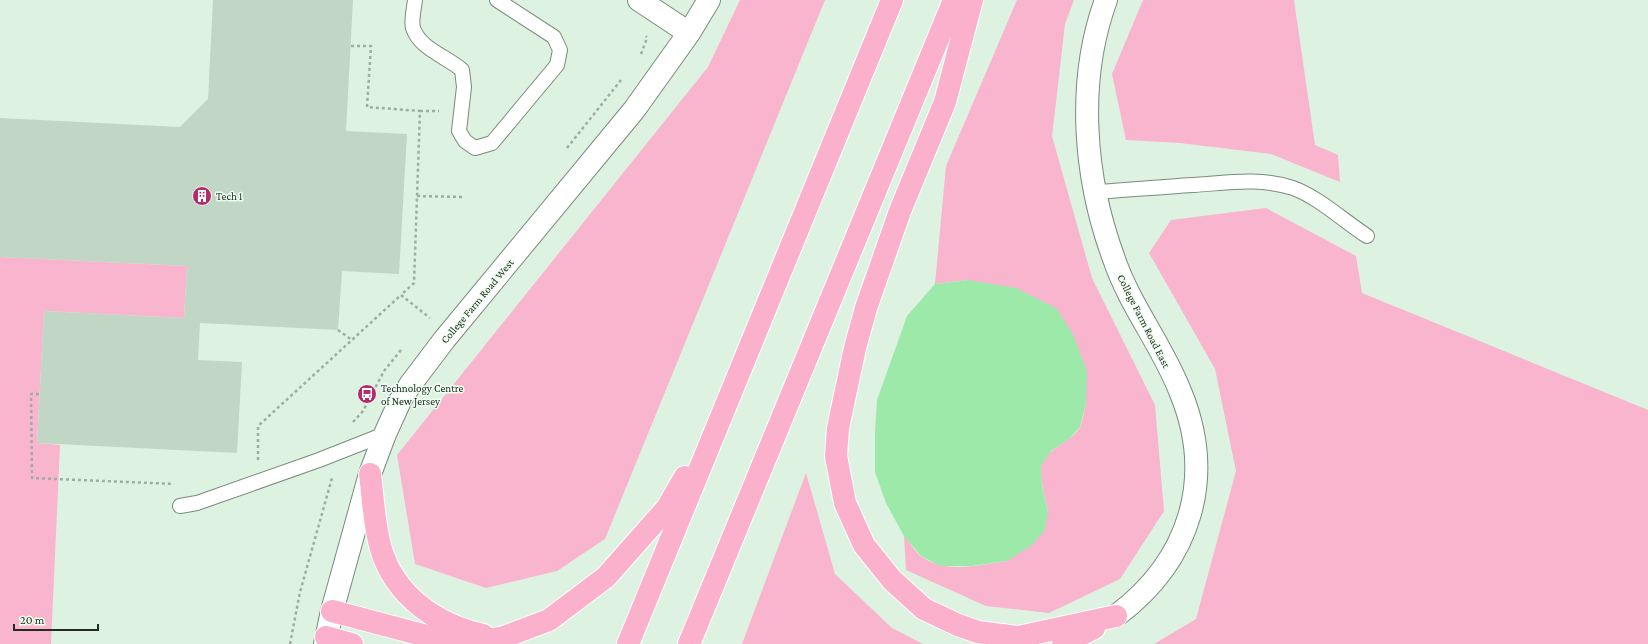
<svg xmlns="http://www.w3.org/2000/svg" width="1648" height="644" font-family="'Crimson Pro',serif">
	<rect width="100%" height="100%" fill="#def2e1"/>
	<path fill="#f9b5ce" d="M740,0h85l-220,539 -48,32 -71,17 -71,-24 -18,-109 311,-388z
		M1017,0h57l-9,24 -13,112 40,142 63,127 9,106 -44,68 -71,34 -63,-7 -80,-36 -2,-34c6,6 11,16 18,21 25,17 58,8 85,4l41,-49c-2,-11 -9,-35 -7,-46 4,-17 31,-24 39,-39 3,-6 4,-16 6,-24l-118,-123 -33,4 11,-118z
		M1143,0h151l21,145 23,10 2,27 -69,-28 -91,-11 -54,-3 -14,-66z
		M1266,208l90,48 6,37 286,117v234h-494l42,-25 40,-148 -21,-102 -66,-116 22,-33z
		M0,257l187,9 -3,52 -140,-7 -7,132 23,2 -9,199h-51z
		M806,473l29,101 57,54 31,16h-181z"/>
	<path fill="#9ce9aa" d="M968,280l48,8 40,20 17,26 14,38 -1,31 -6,24 -11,12 -18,12 -10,15 1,20 6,26 -3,18 -13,15 -25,16 -35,5h-32l-19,-10 -17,-20 -18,-33 -11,-31v-40l2,-32 30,-84 28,-32z"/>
	<path fill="#c2d6c5" d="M213,0h140l-7,131 61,3 -8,140 -57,-3 -4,59 -138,-7 -2,37 44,2 -5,91 -200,-10 7,-132 140,7 3,-52 -187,-9v-139l180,9 28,-28z"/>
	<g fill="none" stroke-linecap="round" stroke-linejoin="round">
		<defs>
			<path id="lane" d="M415,0c-1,8 -4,21 -2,28 7,21 33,28 49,42l2,17 -5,44 6,10 10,7 17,-5 65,-78 3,-15 -6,-13 -57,-37
				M1096,192c32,-2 64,-5 97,-7 32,-2 68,-8 100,3 25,9 51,33 74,48
				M180,506l17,-3 122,-43 66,-26"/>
			<path id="street" d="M639,0l50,33
				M1106,0c-30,82 -22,178 8,259 16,47 48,86 66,132 36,86 11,169 -64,225
				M325,644l7,-33 38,-137 15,-40 15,-33 10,-16 34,-45 190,-230 55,-77 20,-33"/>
			<path id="highway" d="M972,0l-27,102 -45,109 -34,97 -11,40 -17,80 -2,28 9,47 19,42 28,35 32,29 34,16 20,7 40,5 98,-21
				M370,474c3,24 4,51 11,75 14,47 56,76 102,86
				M332,611l113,30 18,2 16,-1 25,-5 45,-17 57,-43 61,-69 18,-31
				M326,637l26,7
				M628,644l264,-644
				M689,644l265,-644
				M1063,644l31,-16"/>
		</defs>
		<use href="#lane" stroke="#798b7b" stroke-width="16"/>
		<use href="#street" stroke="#798b7b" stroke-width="24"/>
		<use href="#highway" stroke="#fff" stroke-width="24"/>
		<path stroke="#9eada0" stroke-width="2.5" stroke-dasharray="3 3" stroke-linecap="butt" d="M351,46h20l-4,61 53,4 -6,172 -13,12
			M641,54l6,-16 -1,-2
			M420,111h19
			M567,148l54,-68
			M417,196l47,1
			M338,330l14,10
			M39,394h-8l1,84 142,6
			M353,422l10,-11 21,-40 17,-21
			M258,460v-34l143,-131 29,23
			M290,644l10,-52 32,-114"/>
		<use href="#lane" stroke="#fff" stroke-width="14"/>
		<use href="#street" stroke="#fff" stroke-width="22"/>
		<use href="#highway" stroke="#fbb1cc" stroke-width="22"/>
	</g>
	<defs>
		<symbol id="building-disc" viewBox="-11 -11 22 22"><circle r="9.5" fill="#b32c6d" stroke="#eefff0"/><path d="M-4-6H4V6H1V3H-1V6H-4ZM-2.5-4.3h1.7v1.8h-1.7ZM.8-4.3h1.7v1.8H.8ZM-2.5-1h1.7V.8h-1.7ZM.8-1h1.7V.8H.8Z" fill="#fff"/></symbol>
		<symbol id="bus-disc" viewBox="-11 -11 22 22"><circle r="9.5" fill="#b32c6d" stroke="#eefff0"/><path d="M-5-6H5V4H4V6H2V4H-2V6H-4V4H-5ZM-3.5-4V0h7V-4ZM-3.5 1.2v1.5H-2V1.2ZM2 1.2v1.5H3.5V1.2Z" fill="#fff"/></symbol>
	</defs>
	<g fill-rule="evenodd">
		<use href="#building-disc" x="191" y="185" width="22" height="22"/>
		<use href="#bus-disc" x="356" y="383" width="22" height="22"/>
	</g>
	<g text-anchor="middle" stroke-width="3" stroke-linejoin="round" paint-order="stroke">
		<g font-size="11" fill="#242b25" stroke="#eefff0" text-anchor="start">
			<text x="216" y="200">Tech 1</text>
			<text x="381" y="392">Technology Centre<tspan x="381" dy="13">of New Jersey</tspan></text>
		</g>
		<g font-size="11" fill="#242b25" stroke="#eefff0">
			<text transform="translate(477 301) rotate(-50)" y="4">College Farm Road West</text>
			<text transform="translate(1144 321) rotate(63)" y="4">College Farm Road East</text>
		</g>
	</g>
	<path d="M14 624v6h84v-6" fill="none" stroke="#242b25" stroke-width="2"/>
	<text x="20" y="624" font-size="12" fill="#242b25" stroke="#eefff0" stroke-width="3" paint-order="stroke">20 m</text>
</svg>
